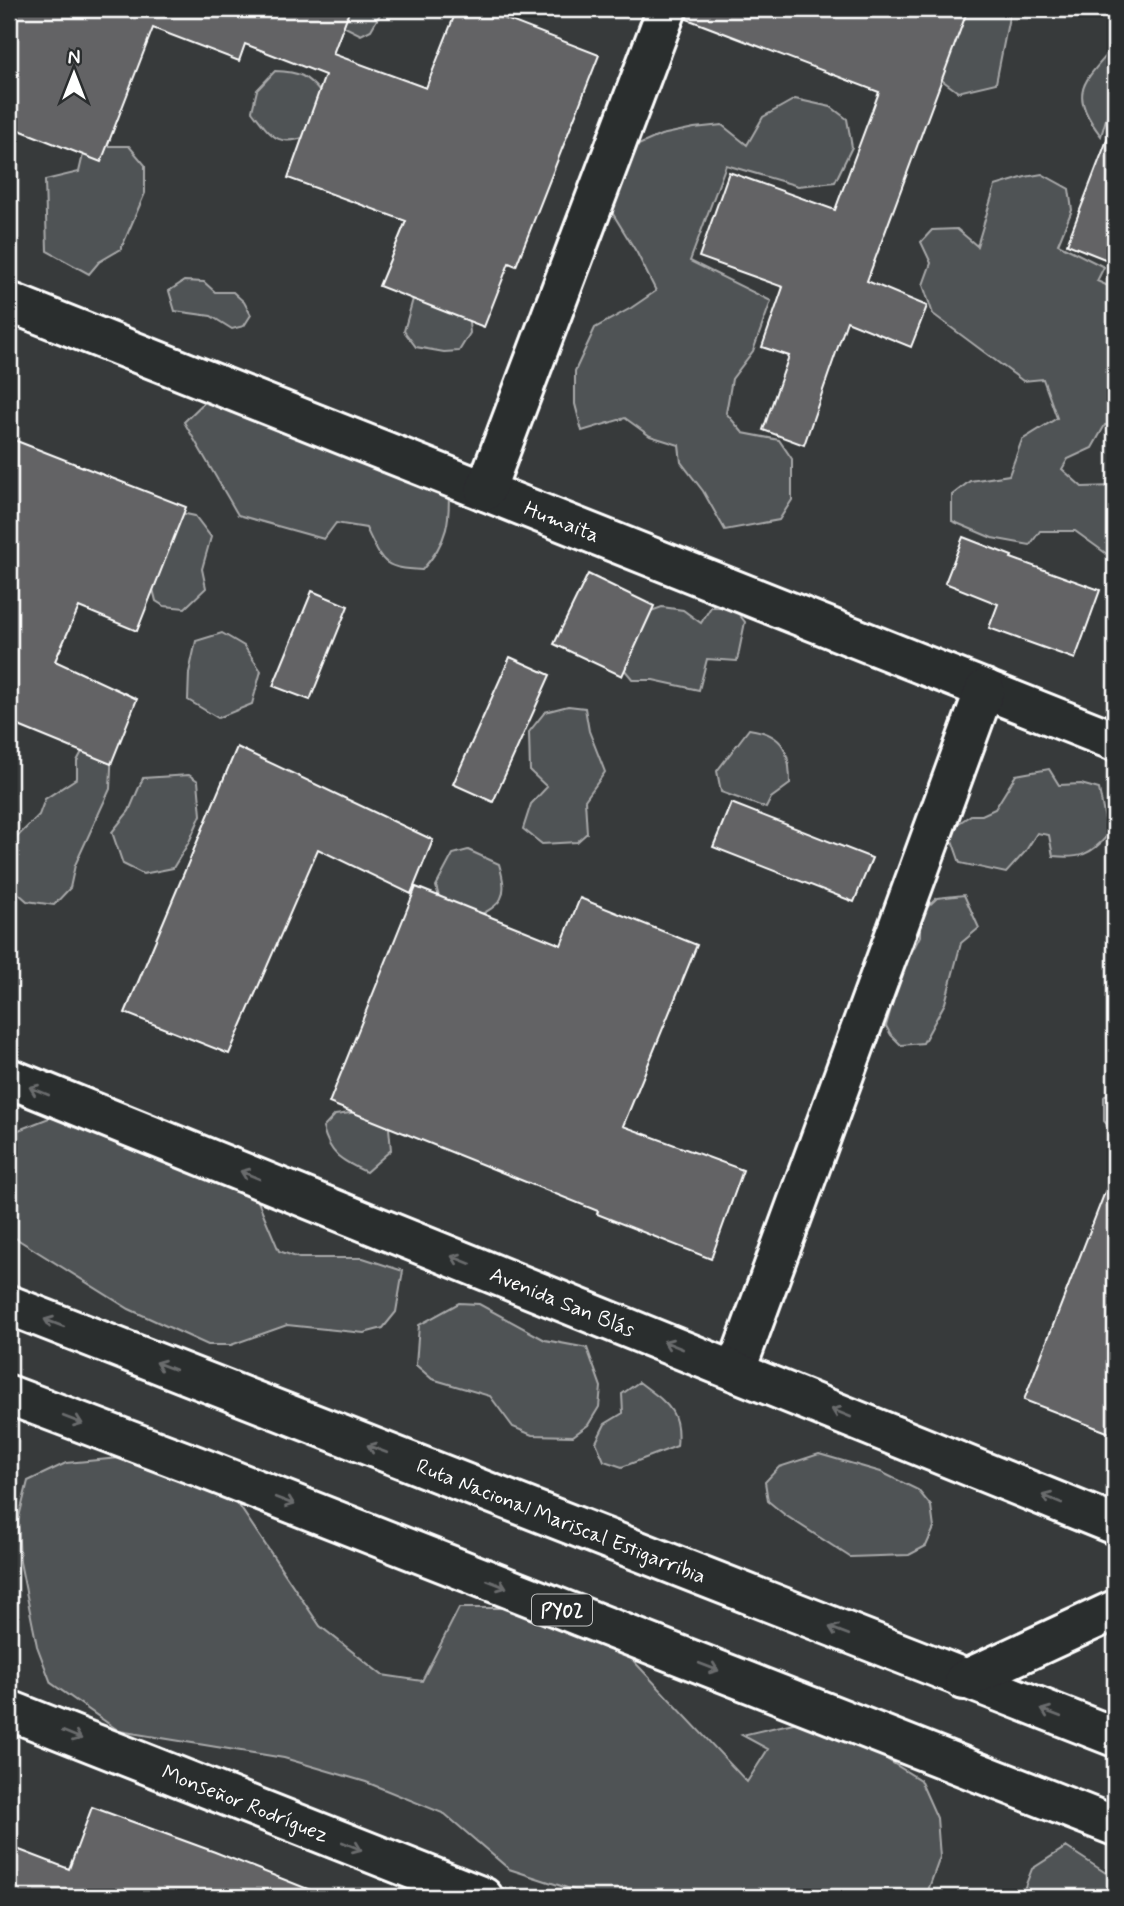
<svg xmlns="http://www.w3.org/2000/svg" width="1124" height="1906" font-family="Mynerve,sans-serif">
	<rect width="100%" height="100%" fill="#373a3b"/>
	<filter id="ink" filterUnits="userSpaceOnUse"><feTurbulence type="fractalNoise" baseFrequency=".0143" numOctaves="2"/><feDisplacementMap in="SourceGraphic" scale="14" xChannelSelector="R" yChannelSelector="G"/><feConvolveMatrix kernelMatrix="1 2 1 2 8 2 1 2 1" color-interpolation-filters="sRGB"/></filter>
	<g filter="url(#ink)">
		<path fill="#505354" stroke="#a8a9aa" stroke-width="2" d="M293,9h90l-12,21 -10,5 -28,-14 -37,-9z
			M931,9h70l8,8 -13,66 -38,9 -34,-25 -4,-28z
			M1114,47l1,71 -8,-2 -6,20c-33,-44 -19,-52 13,-89z
			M275,71c25,1 31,4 47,23l-10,41c-35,13 -39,3 -60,-24l5,-21z
			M795,99l36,8 16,12 5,28 -17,35 -37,4 -72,-21 -36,96 81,40 -18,50 -21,28 -6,34 17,20 36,7 13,19v41l-13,20 -54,10 -22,-39 -22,-29 -2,-17 -29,-9 -25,-18 -43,13 -7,-27v-33l20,-43 36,-20 25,-17 -19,-38 -24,-39v-39l14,-25 34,-15 33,-7 28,-3 25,20 16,-28z
			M85,146h44l16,19v28l-24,56 -22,13 -10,12 -42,-23 -2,-71 34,-8z
			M1042,174l27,15 3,21 -14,34 46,23 -7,14 18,8v135l-10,1 -13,23 -24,11 -6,10 20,18 33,-1v70l-4,1 -36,-26h-35l-10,14 -38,-7 -40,-17v-26l18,-14 39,-6 13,-35 35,-22 -14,-39 -20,2 -90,-67 -10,-29 8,-22 -10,-21 11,-12 25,-1 20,17 18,-60 30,-9z
			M184,281l20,1 11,10h18l11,10 7,13 -7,11 -12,3 -21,-13 -36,-5 -6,-20z
			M413,299l55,13 2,21 -11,18 -15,1 -28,-5 -12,-16z
			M215,392l233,90c3,37 0,60 -26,88 -40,-2 -39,-7 -56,-42l-30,-5 -12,16 -86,-24 -54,-93z
			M172,511l23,5 16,21 -9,32 4,19 -21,20 -21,-2 -8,-5 -7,-28z
			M662,607l21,3 18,13 10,-16h22l12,15 -8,39 -30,-2 -8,31 -46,-10h-20l-14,-17 7,-43z
			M222,633l22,13 17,25 -9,33 -34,14 -30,-18 1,-27 7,-32z
			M568,706l17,2 4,23 16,41 -20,28 2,33 -10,9 -35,2 -19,-15 8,-25 16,-17 -17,-16 -1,-39 16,-20z
			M749,729c35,5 41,22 41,55l-19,14 -5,10 -45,-16 -4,-21z
			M86,744l26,4 -2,41 -35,76 -5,23 -16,17 -27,-4 -18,-16v-24l8,-24 22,-22 6,-16 32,-21v-17z
			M1049,769l10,16 22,-1 18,5 9,46c-17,20 -29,24 -55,21l-4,-21 -12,-2 -12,19 -19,21 -46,-10 -8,-23 4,-15 15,-10h11l13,-6 21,-34z
			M189,775l9,6 3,34 -12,27 -16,26 -30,6 -20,-10 -11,-32 17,-21 14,-33z
			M468,850l31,14c10,34 4,40 -27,55l-30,-11 -6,-22 17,-32z
			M964,895l15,33 -18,15 -16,60 -22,40 -22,2 -10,-10 -5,-9 14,-51 20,-39v-22l17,-16z
			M1115,1087v46l-11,-12v-24z
			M365,1111l24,17 2,22 -25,22c-25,-12 -36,-17 -43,-44l12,-13z
			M54,1116l201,78 24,57 20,7h64l40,13 -7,41 -13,16 -19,5 -77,-8 -56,20h-23l-79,-36 -120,-75v-111l7,8z
			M459,1303l20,1 66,36 42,8 14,39 -2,20 -11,18 -15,11 -41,-1 -19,-8 -23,-31 -58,-17 -16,-14 3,-40z
			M639,1382c27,21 42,27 38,64l-55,21 -18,-6 -8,-19 9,-18 18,-11 -1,-19z
			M819,1454l62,18 37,18 13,16 3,22 -8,18 -17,9 -59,2 -65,-42 -17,-14 -3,-19 14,-15z
			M141,1456l91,39 88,131 62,49 40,6 37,-73h82l73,32 133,142 21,-33 -26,-14 77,-18 101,63 17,38 3,39 -14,39 -331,1 -86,-28 -64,-55 -79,-32 -82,-24 -165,-27 -68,-48 -14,-37 -17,-84 -2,-41 10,-40 38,-18z
			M1066,1847l49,32v18h-94l11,-28z"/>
		<path fill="#636465" stroke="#fff" stroke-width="2" d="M9,9h341l-17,45 93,34 31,-79h23l119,46 -83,211 -7,-3 -25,64 -105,-41 27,-65 -118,-43 37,-103 -80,-31 -6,17 -86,-33 -52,134 -92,-36z
			M688,9h280l-101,272 60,25 -16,41 -64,-26 -43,124 -41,-15 26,-74 -27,-9 21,-60 -84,-30 30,-85 106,38 44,-118 -192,-73z
			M1112,127l3,1v135l-48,-19z
			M9,438l177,69 -49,124 -58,-24 -24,54 82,38 -26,65 -102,-42z
			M963,537l49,19 -1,2 89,32 -25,69 -86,-31 9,-24 -53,-21z
			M588,574l66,32 -32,70 -68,-32z
			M312,591l36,15 -38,94 -37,-14z
			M510,657l40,18 -57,127 -40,-18z
			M237,747l196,93 -22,54 -93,-45 -89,205 -104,-41z
			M731,803l141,55 -18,44 -141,-55z
			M416,887l145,58 19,-47 117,47 -74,181 120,44 -32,89 -114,-45 1,-3 -269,-108z
			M1112,1174l3,1v260l-91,-35z
			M92,1807l123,45 108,43 -1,2h-313v-51l60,23z"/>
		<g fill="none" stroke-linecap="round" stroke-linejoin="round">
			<defs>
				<g id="street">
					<path id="s1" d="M9,302l1106,439"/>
					<path d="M485,491l182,-482"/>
					<path d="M736,1370l249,-681"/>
				</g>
				<g id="secondary">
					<path id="s2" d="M9,1078l1106,447"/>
					<path id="s3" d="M9,1710l474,187"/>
				</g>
				<g id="highway">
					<path id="s4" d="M9,1305l1106,432"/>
					<path d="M9,1395l193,73 913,358"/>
					<path d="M964,1680l151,-70"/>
				</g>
			</defs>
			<use href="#street" stroke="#fff" stroke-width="44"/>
			<use href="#secondary" stroke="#fff" stroke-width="44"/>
			<use href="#highway" stroke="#fff" stroke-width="44"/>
			<use href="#street" stroke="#2a2d2e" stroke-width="38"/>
			<use href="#secondary" stroke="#2a2d2e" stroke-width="38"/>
			<use href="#highway" stroke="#2a2d2e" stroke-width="38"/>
		</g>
		<defs><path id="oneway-shaft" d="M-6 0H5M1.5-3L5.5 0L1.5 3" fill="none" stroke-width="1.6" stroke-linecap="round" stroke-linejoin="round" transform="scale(1.75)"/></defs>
		<g stroke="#6a6c6d">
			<use href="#oneway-shaft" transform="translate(39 1091) rotate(-158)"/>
			<use href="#oneway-shaft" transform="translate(250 1175) rotate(-158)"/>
			<use href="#oneway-shaft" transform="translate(461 1260) rotate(-158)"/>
			<use href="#oneway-shaft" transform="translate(54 1323) rotate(-159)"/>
			<use href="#oneway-shaft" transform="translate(673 1345) rotate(-158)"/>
			<use href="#oneway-shaft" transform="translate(165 1366) rotate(-159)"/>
			<use href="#oneway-shaft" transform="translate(841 1413) rotate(-158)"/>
			<use href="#oneway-shaft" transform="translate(73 1420) rotate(21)"/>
			<use href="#oneway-shaft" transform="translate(377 1449) rotate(-159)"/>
			<use href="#oneway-shaft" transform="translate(1052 1499) rotate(-158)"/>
			<use href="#oneway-shaft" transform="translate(285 1501) rotate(21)"/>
			<use href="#oneway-shaft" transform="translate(497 1584) rotate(21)"/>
			<use href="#oneway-shaft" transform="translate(839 1631) rotate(-159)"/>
			<use href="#oneway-shaft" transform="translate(709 1667) rotate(21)"/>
			<use href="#oneway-shaft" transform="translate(1051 1713) rotate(-159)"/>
			<use href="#oneway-shaft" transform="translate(72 1735) rotate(22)"/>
			<use href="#oneway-shaft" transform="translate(352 1846) rotate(22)"/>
		</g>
	</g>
	<g text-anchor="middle" stroke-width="5" stroke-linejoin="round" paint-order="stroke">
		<rect fill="#2a2d2e" stroke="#bfc0c0" stroke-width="2" x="532" y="1594.5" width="60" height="31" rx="5"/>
		<g font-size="19" font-weight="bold" fill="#fff">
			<text x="562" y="1617">PY02</text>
		</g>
		<g font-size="21" fill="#fff" stroke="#2a2d2e">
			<text dy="7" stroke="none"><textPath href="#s1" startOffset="595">Humaita</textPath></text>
			<text dy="7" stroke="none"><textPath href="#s2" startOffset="597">Avenida San Blás</textPath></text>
			<text dy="7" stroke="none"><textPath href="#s4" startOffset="593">Ruta Nacional Mariscal Estigarribia</textPath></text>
			<text dy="7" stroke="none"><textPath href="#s3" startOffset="254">Monseñor Rodríguez</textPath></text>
		</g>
	</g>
	<rect width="1124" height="1906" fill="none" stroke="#2a2d2e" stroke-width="35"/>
	<rect x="18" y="18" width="1089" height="1871" fill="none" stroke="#fff" stroke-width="2.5" filter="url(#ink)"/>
	<g transform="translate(74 74)" stroke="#2a2d2e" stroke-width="5" paint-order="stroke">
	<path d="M0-5L12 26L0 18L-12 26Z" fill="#ffffff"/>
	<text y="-10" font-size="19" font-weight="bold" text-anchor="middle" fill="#ffffff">N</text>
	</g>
</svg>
